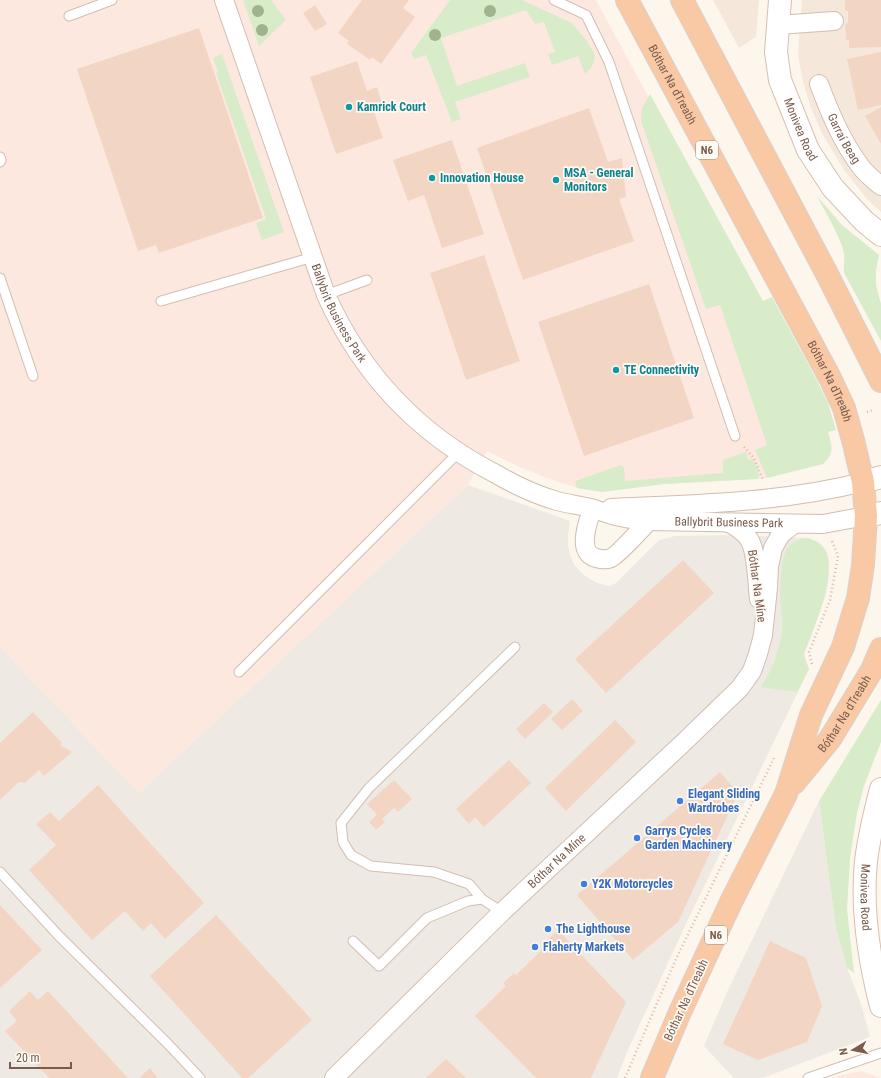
<svg xmlns="http://www.w3.org/2000/svg" width="881" height="1078" font-family="'Roboto Condensed',sans-serif">
	<rect width="100%" height="100%" fill="#fdf6ec"/>
	<path fill="#f5e8da" d="M713,0h46l-3,37 -17,11z
		M802,0h79v212l-15,-14 -22,-28 -22,-37 -11,-25 -8,-26 -5,-27z"/>
	<path fill="#fde8e0" d="M0,0h596l167,309 23,157 -19,12 -103,6 -62,8 -25,-4 -33,-11 -31,-13 -26,-13 -19,34 -329,308 -139,-146z
		M861,1071l19,7h-48l19,-5z"/>
	<path fill="#efe9e4" d="M468,485l102,36 -2,14v10l2,10 5,11 9,9 11,7 9,3 6,1 6,-3 43,-43 16,-4 58,-1 75,3 8,4 6,4 5,6 2,9 -1,21 -2,13 -22,59 5,15 -123,255 -59,128 -10,26h-617v-431l139,146z
		M819,801l17,128 11,39 14,36 9,33 -107,41h-29l-30,-32 23,-54z"/>
	<path fill="#d8ecc9" d="M243,0h28l15,20 -27,26z
		M450,0h72l50,23 15,18 8,14 -1,7 -3,6 -6,6 -7,-18 -26,9 -4,-11 7,-2 -11,-30 -9,2 -9,-14 -85,28 16,48 68,-23 5,14 -75,25 6,17 -9,3 -26,-67 -12,4 -3,-6z
		M222,54l62,178 -22,8 -6,-17 10,-4 -50,-146 2,-1 -5,-14z
		M650,94l113,207 9,-4 42,78 14,28 8,27 -8,2c4,13 7,21 -5,32l-56,14 -12,-28 12,-5 -47,-140 -14,4 -65,-188 1,-13z
		M817,196l25,29 37,30 -3,15v15l5,19v37l-37,-68c-1,-6 1,-12 0,-19 -1,-13 -20,-44 -27,-58z
		M746,452l2,8 5,-1 5,10 1,10 -95,5 -62,8 -25,-4 -2,-7 46,-16 3,3 1,13 98,-8v-13z
		M803,538c48,2 16,75 8,99 -2,5 -6,12 -7,17 0,4 3,10 5,15l-12,23 -36,-5c11,-16 19,-38 21,-58 1,-11 -2,-22 -2,-33 0,-13 1,-35 6,-46 4,-6 11,-10 17,-12z
		M881,700v42l-17,44 -7,27 -7,45 -3,51 7,64 -7,-5 -11,-39 -17,-128z"/>
	<path fill="#f3d5c3" d="M362,0h47l-6,8 12,9 -34,47 -9,-7 -2,3 -23,-16 2,-3 -11,-8z
		M845,0h36v47l-32,1v-8h-3l-1,-16 3,-1v-12h-3z
		M315,5l12,19 -12,7 -12,-18z
		M199,28l64,190 -104,35 -3,-8 -18,6 -61,-182z
		M881,52v53l-23,5 -11,-51z
		M357,61l10,30 10,-4 6,19 -10,3 10,29 -47,16 -26,-77z
		M881,107v37l-16,-28z
		M589,108l19,54 14,-4 4,39 -7,2 15,42 -111,39 -46,-132z
		M452,140l32,94 -42,14 -18,-53 -16,6 -15,-41z
		M484,255l36,106 -54,19 -36,-107z
		M649,284l45,134 -110,38 -46,-134z
		M683,560l31,33 -108,100 -31,-34z
		M572,699l11,12 -21,19 -11,-11z
		M544,703l9,9 -28,27 -9,-10z
		M33,712l29,31 -2,2 12,7 -28,24 -5,-6 -14,13 -6,-1 -19,18v-57z
		M615,720l21,22 -70,69 -21,-23z
		M509,760l22,23 -47,44 -9,-10 -6,7 -13,-15z
		M720,772l18,21 -60,129 -45,38 -56,-65z
		M394,780l18,19 -14,13 -4,-4 -12,11 3,3 -9,8 -7,-8 8,-7 -10,-11z
		M98,785l106,118 -39,36 -14,-16 -8,8 -18,-20 -33,29 -63,-70 27,-25 -20,-21 14,-12 9,9z
		M0,905l42,45 -42,38z
		M216,915l96,105 -64,58h-6l-92,-102z
		M558,930l68,72 -35,76h-55l-61,-62 31,-30 -3,-3 11,-10 2,2 33,-32 -3,-2z
		M770,941l36,17 16,48 -15,36 -49,18 -35,-16z
		M30,991l8,9 10,-9 80,87h-79l-44,-47 12,-10 -8,-10z
		M446,1059l20,19h-40z
		M150,1068l8,10h-19z"/>
	<g fill="none" stroke-linecap="round" stroke-linejoin="round">
		<defs>
			<path id="service" d="M554,0l32,15 23,47 126,374
				M69,16l43,-16
				M0,157l1,3 -1,2
				M0,278l33,98
				M326,295l41,-15
				M161,301l152,-44
				M239,672l219,-219
				M0,872l59,64 110,109 31,33
				M502,912l-20,-13 -13,-15 -35,-12 -63,-6 -20,-11 -8,-13 -2,-19 28,-35 146,-141
				M353,941l26,25 48,-48 41,-17 14,-2
				M808,1078l73,-25"/>
			<g id="minor">
				<path id="s1" d="M224,0l102,295c36,80 92,139 170,179 19,11 40,21 61,27 11,3 22,4 33,7 8,2 17,6 26,8 10,3 22,4 33,5l174,3 43,-8"/>
				<path d="M778,25l56,-4"/>
				<path id="s2" d="M819,84c11,29 23,58 42,83 5,7 13,13 20,19"/>
				<path d="M611,508c84,-4 169,-5 252,-26"/>
				<path d="M592,509c-4,13 -16,44 4,49 4,1 11,2 15,0 6,-2 32,-31 38,-37"/>
				<path d="M729,523c8,4 15,9 20,16 8,12 8,45 10,60"/>
				<path id="s3" d="M334,1078l168,-166 180,-168 58,-56 12,-17 6,-17 5,-19 5,-47 1,-21 4,-19 8,-14 13,-10"/>
			</g>
			<g id="secondary">
				<path id="s4" d="M780,0l-4,52 4,28 28,70 25,38 31,33 17,14"/>
				<path d="M863,482l18,-5"/>
				<path d="M866,516l15,-3"/>
				<path id="s5" d="M881,789c-6,23 -12,48 -15,72 -5,49 3,98 15,145"/>
			</g>
			<g id="trunk">
				<path id="s6" d="M627,0l203,378 14,30 9,32 10,42 3,34 -3,49 -5,33 -15,49 -32,68 -25,79 -54,106 -52,112 -28,66"/>
				<path d="M682,0l146,276 53,105"/>
				<path id="s7" d="M794,783l36,-44 42,-69 9,-21"/>
			</g>
		</defs>
		<use href="#service" stroke="#d1beb0" stroke-width="11"/>
		<use href="#minor" stroke="#d1beb0" stroke-width="20"/>
		<use href="#secondary" stroke="#d6c0b0" stroke-width="24"/>
		<use href="#trunk" stroke="#dad1cd" stroke-width="24"/>
		<path stroke="#d9b8a5" stroke-width="2.5" stroke-dasharray="1 3" stroke-linecap="butt" d="M867,412l7,-2
			M744,447l10,11 9,22
			M812,664l-3,-12 21,-52 8,-44 -6,-15
			M625,1078l51,-119 98,-201"/>
		<use href="#service" stroke="#fff" stroke-width="9"/>
		<use href="#minor" stroke="#fff" stroke-width="18"/>
		<use href="#secondary" stroke="#fff" stroke-width="22"/>
		<use href="#trunk" stroke="#f9c8a4" stroke-width="22"/>
	</g>
	<g fill="#a0b28e">
		<circle cx="258" cy="11" r="6"/>
		<circle cx="490" cy="11" r="6"/>
		<circle cx="262" cy="30" r="6"/>
		<circle cx="435" cy="35" r="6"/>
	</g>
	<g fill="#0f9aa8" stroke="#fffaf3" stroke-width="1.5">
		<circle cx="349" cy="107" r="4"/>
		<circle cx="432" cy="178" r="4"/>
		<circle cx="556" cy="180" r="4"/>
		<circle cx="616" cy="370" r="4"/>
	</g>
	<g fill="#3f7fe0" stroke="#fffaf3" stroke-width="1.5">
		<circle cx="680" cy="801" r="4"/>
		<circle cx="637" cy="838" r="4"/>
		<circle cx="584" cy="884" r="4"/>
		<circle cx="548" cy="929" r="4"/>
		<circle cx="535" cy="947" r="4"/>
	</g>
	<g text-anchor="middle" stroke-width="3.5" stroke-linejoin="round" paint-order="stroke">
		<g fill="#fffaf3" stroke="#a28b7f" stroke-width="1">
			<rect x="696" y="141" width="22" height="18" rx="3"/>
			<rect x="705" y="926" width="22" height="18" rx="3"/>
		</g>
		<g font-size="11" font-weight="bold" fill="#7a5c4d">
			<text x="707" y="154">N6</text>
			<text x="716" y="939">N6</text>
		</g>
		<g font-size="12" fill="#7a5c4d" stroke="#fffaf3">
			<text dy="4" stroke="none"><textPath href="#s6" startOffset="96">Bóthar Na dTreabh</textPath></text>
			<text dy="4" stroke="none"><textPath href="#s4" startOffset="134">Monivea Road</textPath></text>
			<text dy="4" stroke="none"><textPath href="#s2" startOffset="60">Garraí Beag</textPath></text>
			<text dy="4" stroke="none"><textPath href="#s1" startOffset="334">Ballybrit Business Park</textPath></text>
			<text dy="4" stroke="none"><textPath href="#s6" startOffset="432">Bóthar Na dTreabh</textPath></text>
			<text dy="4" stroke="none"><textPath href="#s1" startOffset="805">Ballybrit Business Park</textPath></text>
			<text transform="translate(757 586) rotate(82)" y="4">Bóthar Na Míne</text>
			<text dy="4" stroke="none"><textPath href="#s7" startOffset="86">Bóthar Na dTreabh</textPath></text>
			<text dy="4" stroke="none"><textPath href="#s3" startOffset="311">Bóthar Na Míne</textPath></text>
			<text dy="4" stroke="none"><textPath href="#s5" startOffset="110">Monivea Road</textPath></text>
			<text transform="translate(686 1000) rotate(-65)" y="4">Bóthar Na dTreabh</text>
		</g>
		<g font-size="12" font-weight="bold" fill="#0d838f" stroke="#fffaf3" text-anchor="start">
			<text x="357" y="111">Kamrick Court</text>
			<text x="564" y="177">MSA - General<tspan x="564" dy="14">Monitors</tspan></text>
			<text x="440" y="182">Innovation House</text>
			<text x="624" y="374">TE Connectivity</text>
		</g>
		<g font-size="12" font-weight="bold" fill="#366cbe" stroke="#fffaf3" text-anchor="start">
			<text x="688" y="798">Elegant Sliding<tspan x="688" dy="14">Wardrobes</tspan></text>
			<text x="645" y="835">Garrys Cycles<tspan x="645" dy="14">Garden Machinery</tspan></text>
			<text x="592" y="888">Y2K Motorcycles</text>
			<text x="556" y="933">The Lighthouse</text>
			<text x="543" y="951">Flaherty Markets</text>
		</g>
	</g>
	<g transform="translate(853 1050) rotate(260)" stroke="#fffaf3" stroke-width="3" paint-order="stroke">
	<path d="M0-3L7 15L0 10L-7 15Z" fill="#7a5c4d"/>
	<text y="-6" font-size="11" font-weight="bold" text-anchor="middle" fill="#7a5c4d">N</text>
	</g>
	<path d="M10 1062v6h61v-6" fill="none" stroke="#7a5c4d" stroke-width="2"/>
	<text x="16" y="1062" font-size="12" fill="#7a5c4d" stroke="#fffaf3" stroke-width="3" paint-order="stroke">20 m</text>
</svg>
